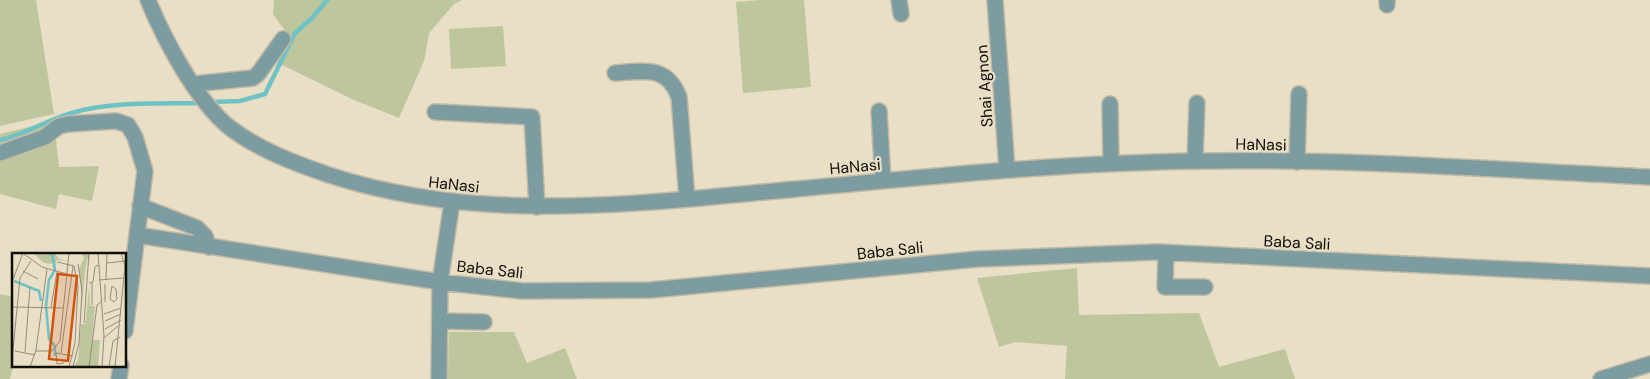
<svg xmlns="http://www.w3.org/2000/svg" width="1650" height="379" font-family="'DM Sans',sans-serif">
	<rect width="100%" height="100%" fill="#e9dfc6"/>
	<path fill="#bec69e" d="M0,0h36l18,114 -54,12z
		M274,0h188l-8,4 -25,29 -5,28 -25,57 -45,-18 -82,-40 18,-22 -17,-24z
		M760,0h44l7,87 -68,6 -7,-91z
		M503,26l3,40 -55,3 -2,-40z
		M54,121l5,46 40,-1 -7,35 -33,-7 -3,15 -56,-15v-60z
		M1077,268l2,47 120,-2 20,54 66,-18 10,30h-230l2,-33 -51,-4 -17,5 -22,-69z
		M0,294l14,3v66l-4,16h-10z
		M449,332h65l13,31 38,-15 12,31h-129z"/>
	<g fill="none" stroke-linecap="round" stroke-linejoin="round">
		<path stroke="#6ec2c4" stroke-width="4.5" d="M211,102l29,-1 25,-7 30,-61 17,-15 15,-18
			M0,140c26,-6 49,-21 75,-28 40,-11 85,-8 126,-9"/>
		<defs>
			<path id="minor" d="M148,0c16,39 48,100 81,127 30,23 65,36 100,48 152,50 312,28 468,14 111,-10 222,-22 334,-26 173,-8 347,6 519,14
				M899,0l2,14
				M995,0l12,170
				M1387,5v-5
				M615,73c29,-2 52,-8 64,24l8,102
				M193,84l60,-6 5,-4 25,-35
				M1110,104l1,59
				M879,111l4,70
				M435,112l97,5 5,90
				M0,153l45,-16 14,-11 9,-2 48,-3 12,4 7,12 10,34 -20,160
				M1195,160l2,-57
				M1297,162l2,-68
				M140,206l57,22 8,8 4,11
				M137,235l303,47 83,9 128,-1 327,-31 179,-7 493,24
				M1166,253l-1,34h40
				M440,321l44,1
				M119,379l2,-14
				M439,379l1,-97 12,-80
				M1601,379l49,-15"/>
		</defs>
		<use href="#minor" stroke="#c2baa4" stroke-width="18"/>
		<use href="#minor" stroke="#7c9ca2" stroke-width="15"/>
	</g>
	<g text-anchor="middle" stroke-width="4.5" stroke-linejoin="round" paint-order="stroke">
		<g font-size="16" fill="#130f07" stroke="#e9dfc6">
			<text transform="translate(984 86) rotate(-94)" y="6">Shai Agnon</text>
			<text transform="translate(1261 144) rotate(1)" y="6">HaNasi</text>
			<text transform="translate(855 166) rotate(-5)" y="6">HaNasi</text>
			<text transform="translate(454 184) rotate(6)" y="6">HaNasi</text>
			<text transform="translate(1297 242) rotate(3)" y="6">Baba Sali</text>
			<text transform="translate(890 250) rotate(-6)" y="6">Baba Sali</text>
			<text transform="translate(490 269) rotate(6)" y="6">Baba Sali</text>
		</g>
	</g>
	<g transform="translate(12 253)">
		<rect width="114" height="114" fill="#e9dfc6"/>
		<path d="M21,0h22l4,6 9,2 -12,-1 -1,9 -3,-2 2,-3 -10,-1zM69,0h8l1,6h-3l-2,14 -5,50 2,-30 -3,-24 5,-11zM77,32l1,21h5l-3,34h8l-2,27h-24l4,-7 3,-36h4l1,-5z" fill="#bec69e"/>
		<path fill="none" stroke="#6ec2c4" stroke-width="2.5" d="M40,0l3,17 -6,10 -3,26 3,33 6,7v10M2,28l25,10 2,10"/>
		<path fill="none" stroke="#938c7a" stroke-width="1" d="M86,0l6,83 -2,31M12,1l18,13 25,7M45,9l17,4 4,20 -3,57 -6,24M95,10l18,-2M11,18l15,8M94,26l1,-26M87,27l24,-2M0,29l11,-29M77,30l4,-1 2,-15 3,-2M80,30v22M93,31v18M100,33l4,3 1,10 -3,3 -4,-3zM0,54l51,1M39,54l6,-35M92,61l17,-6M93,68l16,-7M72,70l5,-70M93,76l16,-9M92,85l14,-12M3,98l20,4M24,98h16l8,-10 9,-88M13,99l5,-65M49,100l12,-87M0,107l8,-82 11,-17M52,110l-7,1 -1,-11 17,3M18,114l6,-17 11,-81M61,114l6,-24 3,-52 -4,-27M77,114l8,-62 4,-3M97,114l4,-26 7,-4M103,114l10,-101 -4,-13"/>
		<path fill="#d3520c" fill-opacity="0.15" stroke="#d3520c" stroke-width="2.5" d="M46,21l19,2 -9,85 -19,-2z"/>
		<rect width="114" height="114" fill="none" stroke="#130f07" stroke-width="2.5"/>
	</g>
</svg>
